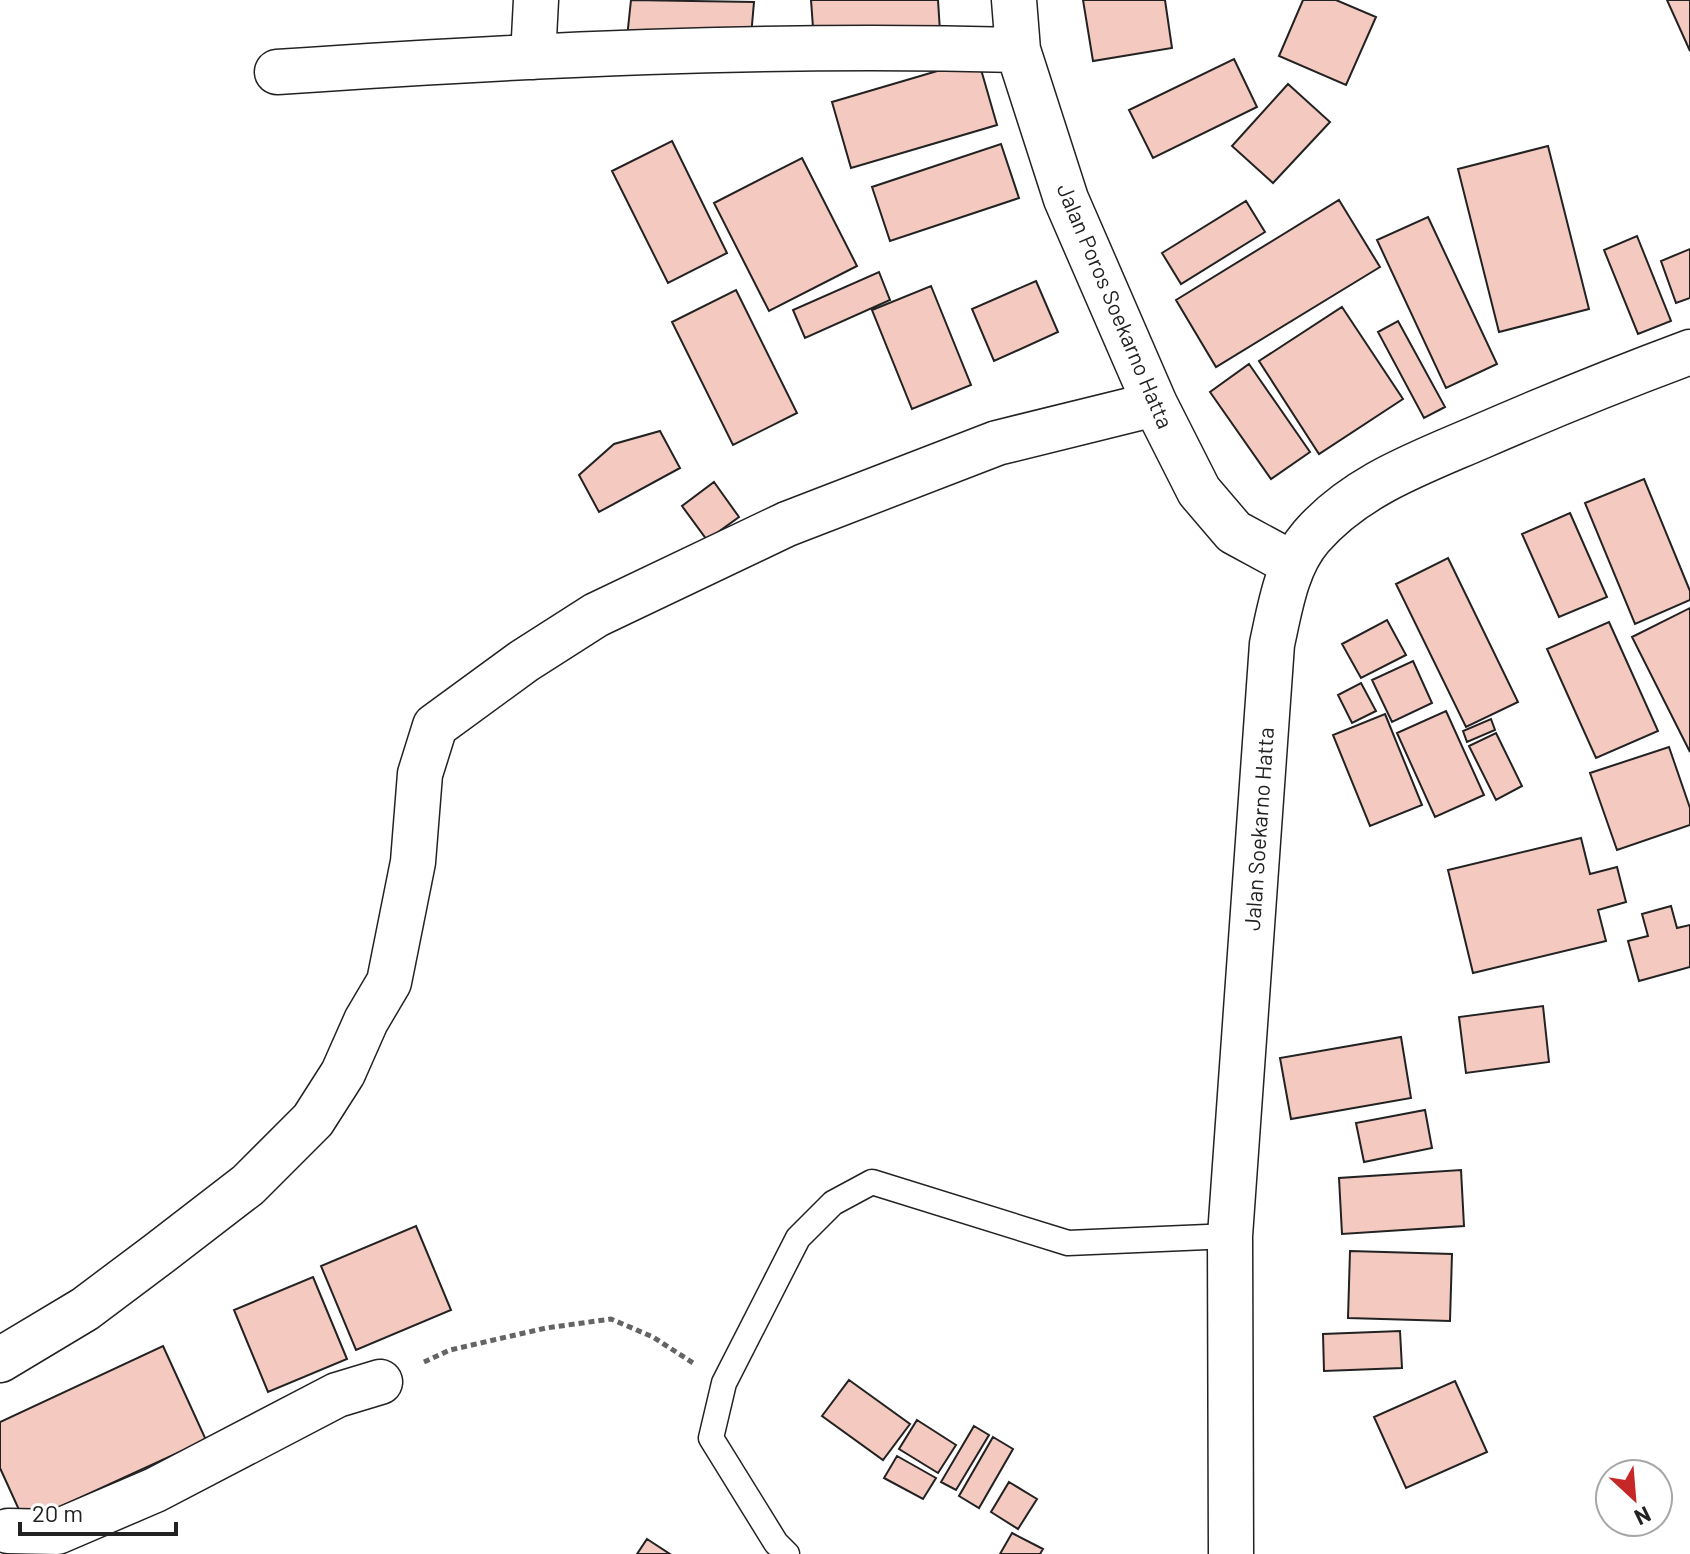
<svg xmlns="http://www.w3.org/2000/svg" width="1690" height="1554" font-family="Barlow,sans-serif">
	<rect width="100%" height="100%" fill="#fff"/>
	<path fill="#f3c9c0" stroke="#222" stroke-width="2" d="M631,0l123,2 -5,57 -123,-12z
		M811,0h127l3,47 -126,8z
		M1083,0h82l7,48 -79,13z
		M1303,0h33l40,17 -30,68 -67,-29z
		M1667,0h23v51z
		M978,59l19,66 -146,43 -19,-66z
		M1234,59l23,48 -104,51 -24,-48z
		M1288,84l42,38 -57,61 -41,-37z
		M672,141l55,112 -59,30 -56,-112z
		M1001,144l18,54 -129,43 -18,-54z
		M1548,146l41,163 -90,23 -41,-163z
		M802,158l55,108 -88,45 -55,-108z
		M1339,200l41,67 -164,100 -40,-67z
		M1246,201l19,31 -84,52 -19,-31z
		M1428,217l69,147 -51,24 -69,-148z
		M1637,236l34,85 -33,13 -34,-84z
		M1690,249v49l-14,5 -15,-42z
		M879,272l11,28 -85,38 -12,-28z
		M1036,281l22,51 -64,29 -22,-52z
		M931,286l40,99 -59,24 -40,-99z
		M736,290l61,123 -64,32 -61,-123z
		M1342,307l61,92 -84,55 -60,-93z
		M1398,321l47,86 -21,11 -46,-86z
		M1249,364l61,88 -39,27 -61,-87z
		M660,431l20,37 -81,44 -20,-37 35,-31z
		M1644,479l46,112v9l-55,24 -50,-121z
		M714,482l25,35 -32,23 -25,-34z
		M1570,513l37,84 -48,20 -37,-83z
		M1448,558l70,144 -52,25 -70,-143z
		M1690,608v144l-58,-115z
		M1387,620l19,35 -45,23 -19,-34z
		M1609,622l49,109 -62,27 -49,-109z
		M1413,661l19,42 -40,19 -20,-42z
		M1361,683l15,28 -24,12 -14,-28z
		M1446,711l38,84 -49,22 -38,-84z
		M1385,714l37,91 -52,21 -37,-91z
		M1491,719l4,11 -28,12 -4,-11z
		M1496,733l26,53 -26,14 -27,-54z
		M1669,747l21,61v17l-73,25 -27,-77z
		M1581,838l9,36 27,-7 9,35 -28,8 8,31 -133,32 -25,-103z
		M1671,906l6,22 13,-3v42l-51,14 -11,-40 20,-5 -6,-22z
		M1543,1006l6,56 -83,11 -7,-56z
		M1401,1037l10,61 -120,21 -11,-61z
		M1425,1110l7,38 -68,14 -8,-39z
		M1461,1170l3,56 -122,8 -3,-56z
		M416,1226l35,84 -95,40 -35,-84z
		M1350,1251l102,3 -2,67 -102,-3z
		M313,1277l34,82 -79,33 -34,-82z
		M1400,1331l2,37 -78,3 -1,-37z
		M163,1346l43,94 -181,83 -25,-55v-46z
		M849,1380l61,44 -27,36 -61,-44z
		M1455,1381l32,71 -81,36 -32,-71z
		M917,1420l39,25 -18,28 -39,-24z
		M974,1426l15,9 -33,55 -15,-8z
		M993,1437l20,12 -34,59 -20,-12z
		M897,1456l39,22 -13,21 -39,-21z
		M1009,1482l28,17 -19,30 -27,-17z
		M1012,1533l31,16 -3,5h-40z
		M647,1539l23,15h-33z"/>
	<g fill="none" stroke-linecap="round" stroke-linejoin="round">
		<defs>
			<path id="lane" d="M787,1554l-11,-11 -65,-105 13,-55 74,-145 35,-35 39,-21 196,61 162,-7"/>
			<path id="street" d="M1014,0l4,50 48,149 89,205 44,87 35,41 59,32
				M533,57l3,-57
				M277,72c247,-17 493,-29 741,-22
				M0,1360l85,-51 72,-54 91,-70 65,-65 30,-47 23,-52 23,-39 24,-120 7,-88 15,-48 89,-65 72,-46 191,-91 210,-81 158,-39
				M8,1531l49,1 98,-42 182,-95 43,-13"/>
			<path id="secondary" d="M1231,1554l-1,-318 42,-592c8,-36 14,-78 39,-107 45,-52 109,-74 171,-101 69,-30 138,-58 208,-84"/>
		</defs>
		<use href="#lane" stroke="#222" stroke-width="27"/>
		<use href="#street" stroke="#222" stroke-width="47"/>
		<use href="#secondary" stroke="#222" stroke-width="47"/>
		<path stroke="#646464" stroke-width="5" stroke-dasharray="6 4" stroke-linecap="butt" d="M424,1362l26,-12 96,-22 65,-9 42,18 40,26"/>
		<use href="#lane" stroke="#fff" stroke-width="24"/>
		<use href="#street" stroke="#fff" stroke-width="44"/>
		<use href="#secondary" stroke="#fff" stroke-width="44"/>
	</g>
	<g text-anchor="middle" stroke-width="6" stroke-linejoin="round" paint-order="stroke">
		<g font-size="22" fill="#222" stroke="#fff">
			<text transform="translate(1115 306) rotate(67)" y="8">Jalan Poros Soekarno Hatta</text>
			<text transform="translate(1259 829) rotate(-86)" y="8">Jalan Soekarno Hatta</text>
		</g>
	</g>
	<g transform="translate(1634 1498) rotate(154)"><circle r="38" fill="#ffffff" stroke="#a7a7a7" stroke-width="2"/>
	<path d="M0-6L14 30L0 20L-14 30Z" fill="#c62828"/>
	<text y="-12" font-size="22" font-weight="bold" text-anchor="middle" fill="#222222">N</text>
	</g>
	<path d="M20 1522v12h156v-12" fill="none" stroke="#222222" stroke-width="4"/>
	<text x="32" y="1522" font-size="24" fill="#222222" stroke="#ffffff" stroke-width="6" paint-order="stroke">20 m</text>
</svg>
